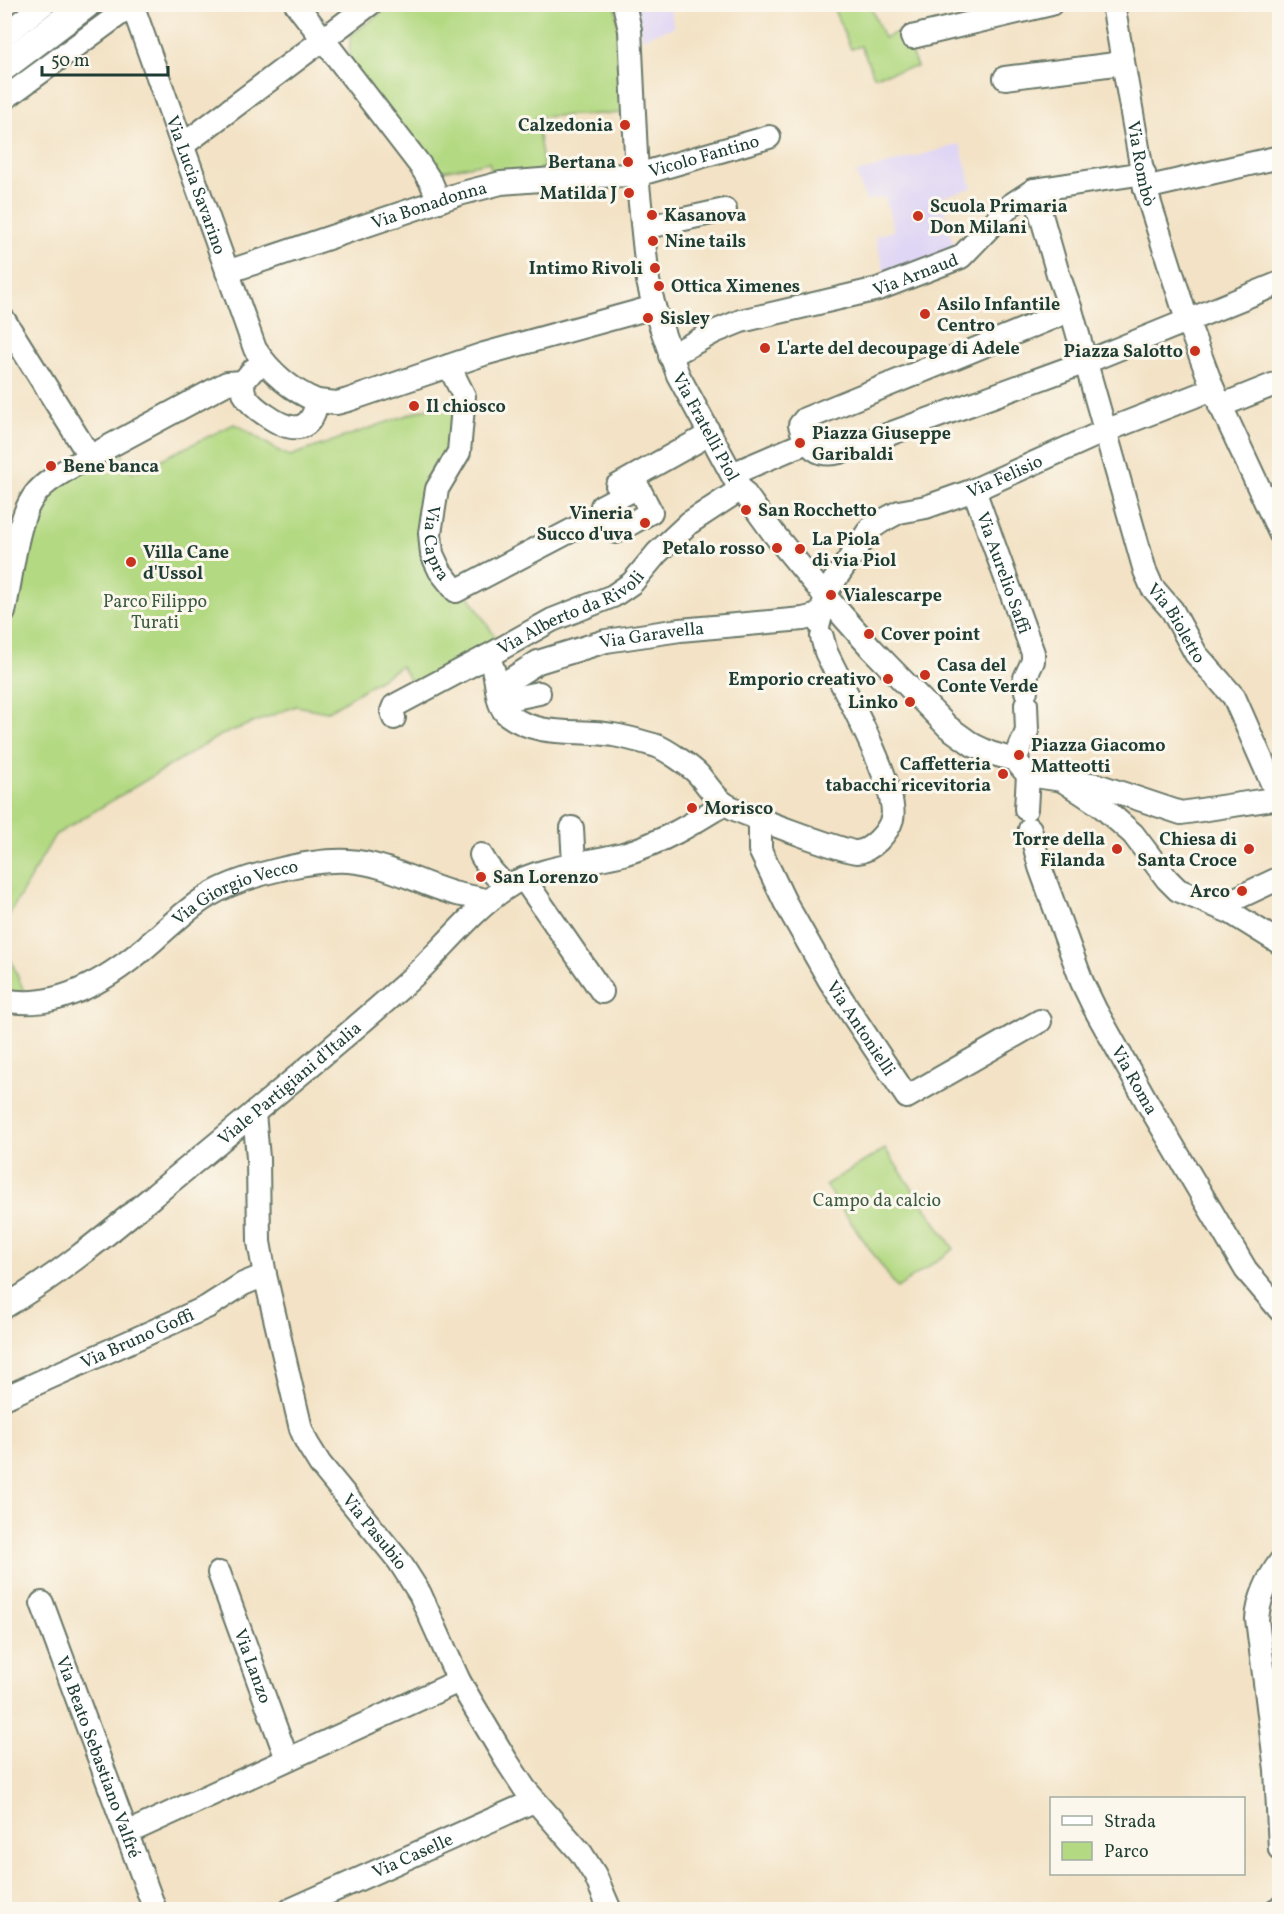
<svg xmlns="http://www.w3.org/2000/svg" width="1284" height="1914" font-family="Vollkorn,serif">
	<rect width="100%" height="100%" fill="#fbf7ec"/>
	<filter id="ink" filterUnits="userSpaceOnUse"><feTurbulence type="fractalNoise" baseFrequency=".0167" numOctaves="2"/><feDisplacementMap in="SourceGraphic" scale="12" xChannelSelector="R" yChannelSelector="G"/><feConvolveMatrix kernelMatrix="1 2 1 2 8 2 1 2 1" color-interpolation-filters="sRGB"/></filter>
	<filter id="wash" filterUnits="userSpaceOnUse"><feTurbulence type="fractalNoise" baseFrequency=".008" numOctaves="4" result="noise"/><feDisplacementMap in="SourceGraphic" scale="24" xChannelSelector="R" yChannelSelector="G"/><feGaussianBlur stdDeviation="1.35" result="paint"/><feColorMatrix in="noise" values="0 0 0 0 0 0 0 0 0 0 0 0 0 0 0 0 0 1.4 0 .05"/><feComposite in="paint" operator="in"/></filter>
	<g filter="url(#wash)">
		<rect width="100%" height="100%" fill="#f3e2c5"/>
		<path fill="#dfd5f5" d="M633,5h36l5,22 -32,11z
			M960,144l12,44 -31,9 16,60 -69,27 -13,-48 19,-5 -9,-34 -19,4 -10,-28z"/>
		<path fill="#b3d982" stroke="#698b5b" stroke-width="1.5" d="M392,5h224l9,108 -89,4 9,59 -50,7 -6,-21 -46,9 -14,-13 -9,7 -71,-92 1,-37z
			M832,5h38l14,33 18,-8 15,37 -43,9 -13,-30 -10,3z
			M462,396l-33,137 72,113 -85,43 -15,-23 -74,46 -31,-6 -77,30 -164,99 -50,87v-281l12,-67 24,-80 77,-46 15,25 101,-49 5,2 40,25 11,5z
			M5,946l26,62 -26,-5z
			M885,1149l69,100 -57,39 -72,-103z"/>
	</g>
	<g filter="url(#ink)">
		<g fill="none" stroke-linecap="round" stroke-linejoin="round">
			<defs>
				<g id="minor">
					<path id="s1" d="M132,4l123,345c15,23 36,41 62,52 -6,34 -27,31 -51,14 -8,-5 -16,-11 -21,-20 -2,-4 -2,-9 -2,-13l10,-12 12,-7"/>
					<path d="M296,4l124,161 11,17 8,19"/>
					<path id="s2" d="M624,4l6,26 7,145 11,106 6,26 24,68 57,105 39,54 51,62 47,53 76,78 25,18 17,8 25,7 13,15 -2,34"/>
					<path id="s3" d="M1113,4l32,184 42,132 26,69 67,144"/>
					<path d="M4,35l40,-31"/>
					<path d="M912,37l139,-33"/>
					<path d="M1005,78l118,-15"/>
					<path d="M4,99l128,-94"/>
					<path d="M183,145l187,-141"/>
					<path d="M1145,188l135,-31"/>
					<path id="s4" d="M1034,190l24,84 13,36 74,261 7,16 20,23 24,44 38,43 45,102"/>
					<path d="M643,228l82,-18"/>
					<path id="s5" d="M227,272l232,-78 42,-11 91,-7 45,-1 132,-38"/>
					<path d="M1071,310l-266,109 -5,6c5,21 19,33 40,27l246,-90 194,-79"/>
					<path d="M4,320l86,137"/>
					<path id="s6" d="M670,356l44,-24 27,-11 137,-32 83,-32 50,-52 23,-15 110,-17"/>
					<path id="s7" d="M449,366l15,30 -5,56 -22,37 -7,44 2,21 8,17 16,20 149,-78"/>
					<path d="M317,401l20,2 11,-3 136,-46 170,-47"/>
					<path d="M1220,406l60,-24"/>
					<path d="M732,474l75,-32"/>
					<path d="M617,486l93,-52"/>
					<path d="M638,487l13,25 -35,20 -14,-26z"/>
					<path id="s8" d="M974,490l59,163v8l-8,17 1,13"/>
					<path d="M4,612c7,-30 12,-89 28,-113 9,-15 25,-23 39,-32l156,-84 16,-1"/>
					<path id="s9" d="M819,623l8,-32 43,-62 12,-8 17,-9 27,-5 48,-17 131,-59 108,-42"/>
					<path d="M488,656c2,6 5,11 6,17 4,13 2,33 14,42 31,23 69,14 105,20 14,2 30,7 44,11 10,4 33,20 41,28 8,9 17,24 27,30 12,8 122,49 132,48 14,-1 31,-19 35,-33 8,-29 -51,-135 -66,-167l-4,-15"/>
					<path id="s10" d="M497,688l41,-26 68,-21 74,-11 123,-11 16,-4"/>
					<path d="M500,701l39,-8"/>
					<path id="s11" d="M394,718l-2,-7 2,-5 94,-50 64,-36 61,-24 19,-13 25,-30 32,-30 52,-34"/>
					<path d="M1015,760l12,-29 -1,-27"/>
					<path d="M1028,775l69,10 84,28 99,-15"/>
					<path d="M1062,780l38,25 33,29 34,45 11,11 52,22 50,31"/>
					<path id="s12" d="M760,818v32l25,52 45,79 77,116 133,-76"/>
					<path d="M572,828l2,37"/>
					<path id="s13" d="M1030,829l10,38 42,115 13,27 52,93 99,168 34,40"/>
					<path d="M481,855c7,13 14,22 26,31"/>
					<path d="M524,879l78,113"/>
					<path d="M1224,909l9,-9 47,-22"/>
					<path id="s14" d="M4,1000c57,12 111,-25 151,-61 17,-15 33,-31 53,-43 32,-20 103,-37 140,-35 37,2 70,22 105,32 12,3 23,4 35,8"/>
					<path id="s15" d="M254,1113l4,45 1,84 6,33 36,154 6,14 13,21 79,97 21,33 39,87 47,79 19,29 56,64 14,22 15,35"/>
					<path id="s16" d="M4,1307c65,-38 123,-90 181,-137 74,-61 148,-122 219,-185 34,-30 66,-73 102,-97 26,-19 85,-26 117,-34 38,-11 69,-30 101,-50"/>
					<path id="s17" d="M4,1398l203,-91 36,-23 22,-9"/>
					<path d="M1280,1562c-13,18 -21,35 -23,57l19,151 4,79"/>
					<path id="s18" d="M219,1573l68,186"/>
					<path id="s19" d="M42,1603l113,307"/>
					<path d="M127,1833l332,-152"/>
					<path id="s20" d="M290,1910l244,-109"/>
					<path d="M1276,1910l4,-2"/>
				</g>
				<path id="major" d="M4,66l82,-62"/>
			</defs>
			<use href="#minor" stroke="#697767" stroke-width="26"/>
			<use href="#major" stroke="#697767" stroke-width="32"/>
			<use href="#minor" stroke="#fff" stroke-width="22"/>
			<use href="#major" stroke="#fff" stroke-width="28"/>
		</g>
	</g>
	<g fill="#c8321e" stroke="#fbf7ec" stroke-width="2">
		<circle cx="625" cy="125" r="6"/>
		<circle cx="628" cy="162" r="6"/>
		<circle cx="629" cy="193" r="6"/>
		<circle cx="652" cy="215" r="6"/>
		<circle cx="918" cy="216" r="6"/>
		<circle cx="653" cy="241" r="6"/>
		<circle cx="655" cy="268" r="6"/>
		<circle cx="659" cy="286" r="6"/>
		<circle cx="925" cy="314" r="6"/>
		<circle cx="648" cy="318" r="6"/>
		<circle cx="765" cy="348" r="6"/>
		<circle cx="1195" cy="351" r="6"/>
		<circle cx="414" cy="406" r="6"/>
		<circle cx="800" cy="443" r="6"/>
		<circle cx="51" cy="466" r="6"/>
		<circle cx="746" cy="510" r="6"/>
		<circle cx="645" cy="523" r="6"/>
		<circle cx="777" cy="548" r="6"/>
		<circle cx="800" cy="549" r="6"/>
		<circle cx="131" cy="562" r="6"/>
		<circle cx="831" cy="595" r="6"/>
		<circle cx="869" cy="634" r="6"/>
		<circle cx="925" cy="675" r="6"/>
		<circle cx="888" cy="679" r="6"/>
		<circle cx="910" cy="702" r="6"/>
		<circle cx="1019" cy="755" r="6"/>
		<circle cx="1003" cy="774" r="6"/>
		<circle cx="692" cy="808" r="6"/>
		<circle cx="1117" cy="849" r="6"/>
		<circle cx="1249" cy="849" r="6"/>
		<circle cx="481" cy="877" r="6"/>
		<circle cx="1242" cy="891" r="6"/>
	</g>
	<g text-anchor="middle" stroke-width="6" stroke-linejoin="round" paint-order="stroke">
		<g font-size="18" font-weight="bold" fill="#1f3d34" stroke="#fbf7ec" text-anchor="start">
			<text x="613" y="131" text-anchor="end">Calzedonia</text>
			<text x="616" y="168" text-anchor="end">Bertana</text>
			<text x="617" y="199" text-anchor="end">Matilda J</text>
			<text x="930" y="212">Scuola Primaria<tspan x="930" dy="21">Don Milani</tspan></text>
			<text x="664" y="221">Kasanova</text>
			<text x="665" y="247">Nine tails</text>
			<text x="643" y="274" text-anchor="end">Intimo Rivoli</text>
			<text x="671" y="292">Ottica Ximenes</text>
			<text x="937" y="310">Asilo Infantile<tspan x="937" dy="21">Centro</tspan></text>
			<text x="660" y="324">Sisley</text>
			<text x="777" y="354">L'arte del decoupage di Adele</text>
			<text x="1183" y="357" text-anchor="end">Piazza Salotto</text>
			<text x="426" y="412">Il chiosco</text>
			<text x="812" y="439">Piazza Giuseppe<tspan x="812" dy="21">Garibaldi</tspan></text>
			<text x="63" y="472">Bene banca</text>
			<text x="758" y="516">San Rocchetto</text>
			<text x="633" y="519" text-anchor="end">Vineria<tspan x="633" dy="21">Succo d'uva</tspan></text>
			<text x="812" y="545">La Piola<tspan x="812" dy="21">di via Piol</tspan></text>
			<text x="765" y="554" text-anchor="end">Petalo rosso</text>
			<text x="143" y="558">Villa Cane<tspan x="143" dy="21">d'Ussol</tspan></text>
			<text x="843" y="601">Vialescarpe</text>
			<text x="881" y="640">Cover point</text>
			<text x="937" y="671">Casa del<tspan x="937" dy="21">Conte Verde</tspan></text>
			<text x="876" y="685" text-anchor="end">Emporio creativo</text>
			<text x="898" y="708" text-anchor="end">Linko</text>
			<text x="1031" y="751">Piazza Giacomo<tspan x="1031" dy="21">Matteotti</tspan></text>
			<text x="991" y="770" text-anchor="end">Caffetteria<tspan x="991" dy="21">tabacchi ricevitoria</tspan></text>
			<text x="704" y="814">Morisco</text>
			<text x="1105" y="845" text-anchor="end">Torre della<tspan x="1105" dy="21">Filanda</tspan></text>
			<text x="1237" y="845" text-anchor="end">Chiesa di<tspan x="1237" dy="21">Santa Croce</tspan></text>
			<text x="493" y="883">San Lorenzo</text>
			<text x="1230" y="897" text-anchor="end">Arco</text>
		</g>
		<g font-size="18" fill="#1f3d34" stroke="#fbf7ec">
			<text dy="6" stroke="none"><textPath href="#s5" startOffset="494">Vicolo Fantino</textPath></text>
			<text dy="6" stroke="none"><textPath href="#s3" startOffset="162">Via Rombò</textPath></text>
			<text dy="6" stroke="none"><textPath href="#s1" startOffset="192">Via Lucia Savarino</textPath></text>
			<text dy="6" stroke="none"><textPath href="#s5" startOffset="213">Via Bonadonna</textPath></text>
			<text dy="6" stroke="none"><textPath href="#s6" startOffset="260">Via Arnaud</textPath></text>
			<text dy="6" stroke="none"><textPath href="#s2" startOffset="436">Via Fratelli Piol</textPath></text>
			<text dy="6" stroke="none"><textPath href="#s9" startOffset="254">Via Felisio</textPath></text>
			<text dy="6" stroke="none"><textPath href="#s7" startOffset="188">Via Capra</textPath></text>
			<text dy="6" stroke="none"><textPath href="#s8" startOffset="88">Via Aurelio Saffi</textPath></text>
			<text dy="6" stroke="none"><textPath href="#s11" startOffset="213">Via Alberto da Rivoli</textPath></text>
			<text dy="6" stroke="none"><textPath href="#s4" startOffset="458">Via Bioletto</textPath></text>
			<text dy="6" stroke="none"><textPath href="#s10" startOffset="166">Via Garavella</textPath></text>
			<text dy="6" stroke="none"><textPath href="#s14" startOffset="264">Via Giorgio Vecco</textPath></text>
			<text dy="6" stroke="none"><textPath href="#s12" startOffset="237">Via Antonielli</textPath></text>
			<text dy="6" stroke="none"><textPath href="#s13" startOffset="273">Via Roma</textPath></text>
			<text dy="6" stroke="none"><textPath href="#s16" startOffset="363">Viale Partigiani d'Italia</textPath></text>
			<text dy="6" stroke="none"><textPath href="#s17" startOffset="146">Via Bruno Goffi</textPath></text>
			<text dy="6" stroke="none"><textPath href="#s15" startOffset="448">Via Pasubio</textPath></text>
			<text dy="6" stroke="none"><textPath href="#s18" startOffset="99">Via Lanzo</textPath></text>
			<text dy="6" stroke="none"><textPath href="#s19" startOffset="164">Via Beato Sebastiano Valfré</textPath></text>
			<text dy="6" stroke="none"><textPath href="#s20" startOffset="134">Via Caselle</textPath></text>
		</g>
		<g font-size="18" fill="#3d5c44" stroke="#fbf7ec">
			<text x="155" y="607">Parco Filippo<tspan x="155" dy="21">Turati</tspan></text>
			<text x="877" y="1206">Campo da calcio</text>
		</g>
	</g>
	<rect width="1284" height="1914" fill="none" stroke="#fbf7ec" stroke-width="24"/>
	<rect x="1050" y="1797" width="195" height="78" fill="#fbf7ec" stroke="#a3ada2" stroke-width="1.5"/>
	<rect x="1062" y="1816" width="30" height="9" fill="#ffffff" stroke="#a3ada2" stroke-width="1.5"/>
	<text x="1104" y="1827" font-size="18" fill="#1f3d34">Strada</text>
	<rect x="1062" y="1842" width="30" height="18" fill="#b3d982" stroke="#a3ada2" stroke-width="1.5"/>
	<text x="1104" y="1857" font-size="18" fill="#1f3d34">Parco</text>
	<path d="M42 66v9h126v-9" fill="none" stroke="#1f3d34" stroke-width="3"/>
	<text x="51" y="66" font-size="18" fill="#1f3d34" stroke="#fbf7ec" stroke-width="4.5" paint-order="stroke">50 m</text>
</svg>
